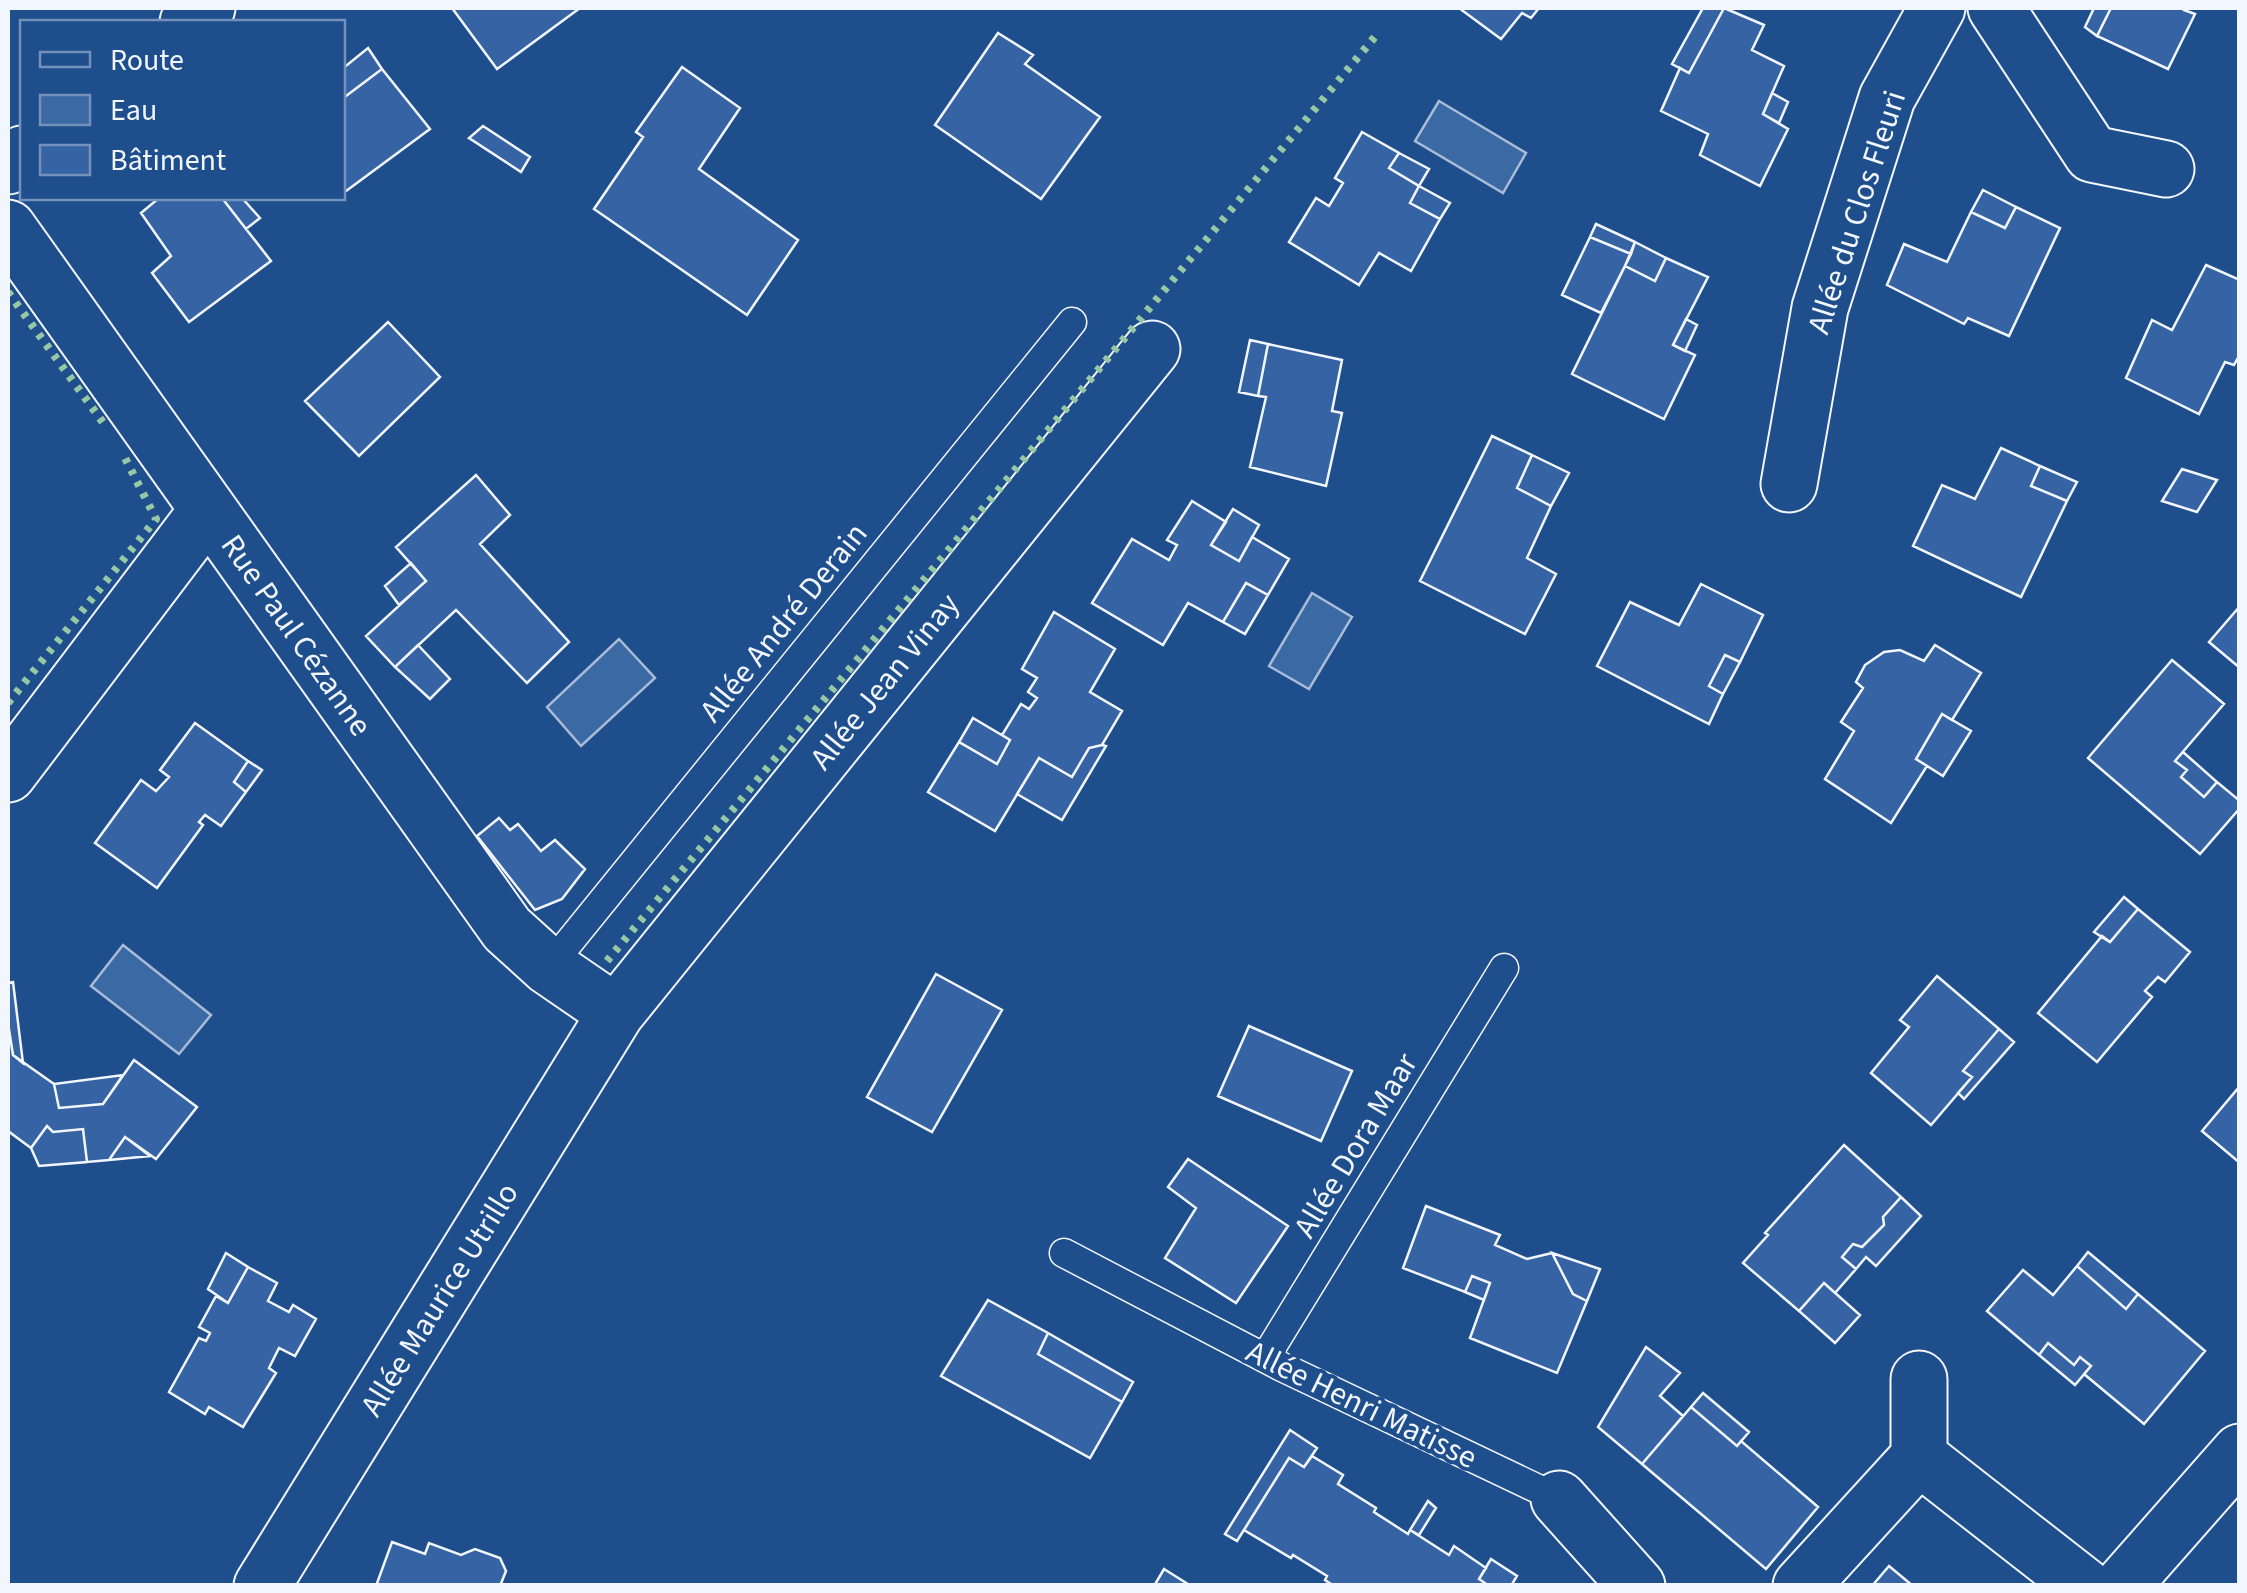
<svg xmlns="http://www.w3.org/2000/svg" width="2247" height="1593" font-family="'Source Sans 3',sans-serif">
	<rect width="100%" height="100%" fill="#1f4e8c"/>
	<path fill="#3b69a3" stroke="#a8bbd7" stroke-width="2.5" d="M1439,101l87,52 -23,40 -88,-52z
		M1312,593l40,24 -43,72 -40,-23z
		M619,639l36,39 -74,68 -34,-39z
		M123,945l88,70 -32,39 -88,-68z"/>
	<path fill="#3563a3" stroke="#f2f6ff" stroke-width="2.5" d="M452,8h128l-83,61z
		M1459,8h80l-8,10 -9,-5 -21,26z
		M1703,8h21l-35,65 -17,-9z
		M1724,8l40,17 -12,25 32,16 -21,48 25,15 -28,57 -60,-31 8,-21 -47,-23 19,-43 9,5z
		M2094,8h17l-14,28 -12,-9z
		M2111,8h74l-1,2 11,4 -27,55 -71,-33z
		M998,33l35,22 -8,9 75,53 -59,82 -106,-74z
		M368,48l14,21 -40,30v-30z
		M682,67l58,41 -41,61 99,71 -51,75 -153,-106 49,-72 -7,-5z
		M382,69l48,60 -88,65v-95z
		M1772,93l16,9 -9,21 -16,-9z
		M483,126l47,31 -9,15 -52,-34z
		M1362,132l37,21 -10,15 30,18 -9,17 30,16 -29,52 -32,-18 -20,32 -70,-43 27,-44 13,8 14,-23 -8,-5z
		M1399,153l30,16 -10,17 -30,-18z
		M1419,186l31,17 -10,16 -30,-16z
		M1983,190l33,17 -11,21 -34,-16z
		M159,198h63l49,63 -82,61 -37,-49 19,-17 -30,-43z
		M222,198h20l18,20 -14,11z
		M2016,207l44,21 -51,108 -41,-18 -4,6 -77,-39 17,-41 43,18 24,-50 34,16z
		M1596,224l39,18 -4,12 -41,-17z
		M1590,237l41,17 -30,59 -39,-18z
		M1635,242l31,16 -11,23 -30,-15z
		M1666,258l42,19 -35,68 22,10 -31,64 -92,-45 53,-108 30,15z
		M2206,265l34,15v74l-6,11 -9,-3 -26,52 -73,-36 26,-58 20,10z
		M1686,319l11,6 -12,26 -12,-6z
		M388,322l52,55 -81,79 -54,-55z
		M1250,340l18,4 -10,52 -19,-4z
		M1268,344l74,16 -10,51 10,2 -16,73 -76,-19 16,-70 -8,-1z
		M1492,436l40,19 -15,33 34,18 -24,52 29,16 -31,60 -105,-53z
		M2001,448l39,18 -9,20 36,15 -46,96 -108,-51 29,-61 33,14z
		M1532,455l37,18 -18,33 -34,-18z
		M2040,466l37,16 -10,19 -36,-15z
		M2182,469l35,11 -20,32 -35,-11z
		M476,475l34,40 -30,29 89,98 -42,41 -71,-73 -61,57 -29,-31 60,-55 -30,-34z
		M1192,501l34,21 -15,23 28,16 13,-24 37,22 -21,36 -22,-12 -23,39 -35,-19 -25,42 -71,-42 40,-64 37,21 8,-15 -10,-5z
		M1233,509l26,16 -20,36 -28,-16z
		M411,563l15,18 -27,24 -14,-19z
		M1246,583l22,12 -23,39 -22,-12z
		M1701,584l62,31 -23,47 -15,-7 -16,31 14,8 -14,30 -112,-58 33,-64 49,23z
		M2240,606v62l-31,-26z
		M1054,612l61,37 -25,43 32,19 -20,34 -13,3 -17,29 -33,-19 -44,73 -67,-39 31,-50 38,22 13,-24 -8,-5 19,-31 8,5 8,-11 -9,-6 9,-14 -15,-9z
		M418,645l32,34 -20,20 -35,-32z
		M1935,645l46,28 -29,47 -10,-6 -26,45 11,7 -36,57 -66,-44 29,-48 -13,-9 22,-34 -7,-6 9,-17 19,-13 16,-2 24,11z
		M1725,655l15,7 -17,32 -14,-8z
		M2172,660l52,44 -49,57 12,9 -6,7 23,20 13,-15 23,19v7l-40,46 -112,-96z
		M1942,714l29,17 -28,45 -27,-17z
		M973,718l37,22 -13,24 -38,-22z
		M195,723l53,38 -14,21 12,10 -25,34 -16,-11 -6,7 4,3 -46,63 -62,-45 46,-63 15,11 13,-14 -9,-7z
		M1102,745l4,1 -44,74 -45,-26 22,-36 33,19 17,-29z
		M2183,752l34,30 -13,15 -23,-20 6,-7 -12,-9z
		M248,761l14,9 -16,22 -12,-10z
		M499,818l11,12 8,-6 23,27 14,-11 30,29 -23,30 -27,11 -58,-74z
		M2124,897l14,12 -28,33 -16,-10z
		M2138,909l52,43 -25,30 -7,-5 -13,14 7,6 -55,65 -59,-49 64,-77 8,6z
		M936,974l66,36 -70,122 -65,-35z
		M1937,976l62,53 -36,42 9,6 -41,48 -60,-52 38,-46 -9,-7z
		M13,982l10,81 -10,-8 -5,-32v-40z
		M8,1023l5,32 41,29 5,24 44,-4 31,-44 63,47 -41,52 -31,-22 -16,23 -22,2 -4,-33 -30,3 -6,-6 -16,22 -23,-17z
		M1249,1026l103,45 -31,70 -103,-45z
		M1999,1029l15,13 -50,57 -6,-6 14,-16 -9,-6z
		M123,1075l-20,29 -44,4 -5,-24z
		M2240,1086v77l-38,-32z
		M47,1126l6,6 30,-3 4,33 -48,4 -8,-18z
		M125,1137l25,19 -41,4z
		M1844,1145l57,52 -18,20 1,8 -22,22 -9,-3 -11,13 14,12 -21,24 -11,-10 -25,28 -56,-48 25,-28 -3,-2z
		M1188,1159l100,67 -52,77 -71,-45 31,-50 -28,-21z
		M1901,1197l20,19 -45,50 -10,-9 -10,12 -14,-12 11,-13 9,3 22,-22 -1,-8z
		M1426,1206l74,29 -5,10 32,14 25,-6 21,41 14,7 -30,72 -87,-35 20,-55 -18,-7 -7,16 -62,-24z
		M2088,1252l50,42 -12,15 -49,-43z
		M226,1253l22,14 -20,36 -20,-14z
		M1552,1253l48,16 -13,32 -14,-7z
		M2077,1266l49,43 12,-15 67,57 -61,73 -60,-50 7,-8 -11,-9 -6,8 -26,-22 -9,12 -52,-44 36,-41 30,25z
		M248,1267l29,16 -9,18 21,11 4,-7 23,14 -21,37 -16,-8 -10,20 7,5 -33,54 -34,-20 -4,7 -36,-22 30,-54 7,3 4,-8 -11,-6 17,-31 12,7z
		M1472,1276l18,7 -6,17 -19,-8z
		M1824,1283l36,32 -25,28 -36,-32z
		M988,1300l60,33 -10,21 84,48 -32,56 -149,-82z
		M1048,1333l85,49 -11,20 -84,-48z
		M2048,1343l26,22 6,-8 11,9 -16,19 -36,-30z
		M1646,1347l34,26 -20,23 23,20 -41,48 -44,-37z
		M1703,1393l46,39 -12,14 -46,-39z
		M1691,1407l46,39 4,-5 77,66 -52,62 -124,-105z
		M1290,1430l27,18 -13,19 -15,-9 -52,83 -12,-7z
		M1312,1456l31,19 -5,9 38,24 -2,4 34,22 2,-4 39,25 5,-9 32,22 -7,11 10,7h-155l-9,-6 2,-4 -34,-21 -2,3 -47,-28 45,-72 15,9z
		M1428,1501l8,7 -17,27 -9,-5z
		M392,1542l33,12 4,-11 32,12 14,-6 25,9 6,13 -6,15h-124z
		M1491,1559l26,17 -6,10h-22l-10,-7z
		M1889,1566l24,20h-41z
		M1164,1569l27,17h-37z"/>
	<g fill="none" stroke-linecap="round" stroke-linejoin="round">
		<defs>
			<path id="lane" d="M549,967l523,-645
				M1064,1253l216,113 279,133
				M1265,1358l239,-390"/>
			<path id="street" d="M1996,8l96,146 74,15
				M188,22l19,-14
				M8,166l14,-12
				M8,228l499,701 42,38 67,46
				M1789,484l31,-176 67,-210 50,-90
				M8,774l200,-264
				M1919,1379v78l165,129
				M1559,1499l78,87
				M262,1586l354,-573 536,-664
				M1801,1586l118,-129
				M2122,1586l118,-134"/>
		</defs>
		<use href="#lane" stroke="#f2f6ff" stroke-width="31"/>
		<use href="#street" stroke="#f2f6ff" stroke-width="59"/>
		<use href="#lane" stroke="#1f4e8c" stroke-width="28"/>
		<use href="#street" stroke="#1f4e8c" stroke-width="55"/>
		<path stroke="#97c8a6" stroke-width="8" stroke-dasharray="5 8" stroke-linecap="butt" d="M8,292l96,132
			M8,703l148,-184 -33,-65
			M607,961l771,-928"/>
	</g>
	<g text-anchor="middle" stroke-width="8" stroke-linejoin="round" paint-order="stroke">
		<g font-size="32" fill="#f2f6ff" stroke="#1f4e8c">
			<text transform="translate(1856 212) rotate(-72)" y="11">Allée du Clos Fleuri</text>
			<text transform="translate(783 622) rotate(-51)" y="11">Allée André Derain</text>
			<text transform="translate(297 635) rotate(55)" y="11">Rue Paul Cézanne</text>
			<text transform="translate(884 681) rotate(-51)" y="11">Allée Jean Vinay</text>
			<text transform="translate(1355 1145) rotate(-59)" y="11">Allée Dora Maar</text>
			<text transform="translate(439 1299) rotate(-58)" y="11">Allée Maurice Utrillo</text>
			<text transform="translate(1362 1404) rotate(26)" y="11">Allée Henri Matisse</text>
		</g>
	</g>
	<rect width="2247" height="1593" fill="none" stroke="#f2f6ff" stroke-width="20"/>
	<rect x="20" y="20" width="325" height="180" fill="#1f4e8c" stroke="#7391ba" stroke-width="2.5"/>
	<rect x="40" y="52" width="50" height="15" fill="#1f4e8c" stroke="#7391ba" stroke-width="2.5"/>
	<text x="110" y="70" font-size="30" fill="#f2f6ff">Route</text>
	<rect x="40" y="95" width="50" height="30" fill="#3b69a3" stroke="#7391ba" stroke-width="2.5"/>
	<text x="110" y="120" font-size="30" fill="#f2f6ff">Eau</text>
	<rect x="40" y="145" width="50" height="30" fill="#3563a3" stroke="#7391ba" stroke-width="2.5"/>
	<text x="110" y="170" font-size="30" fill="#f2f6ff">Bâtiment</text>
</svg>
